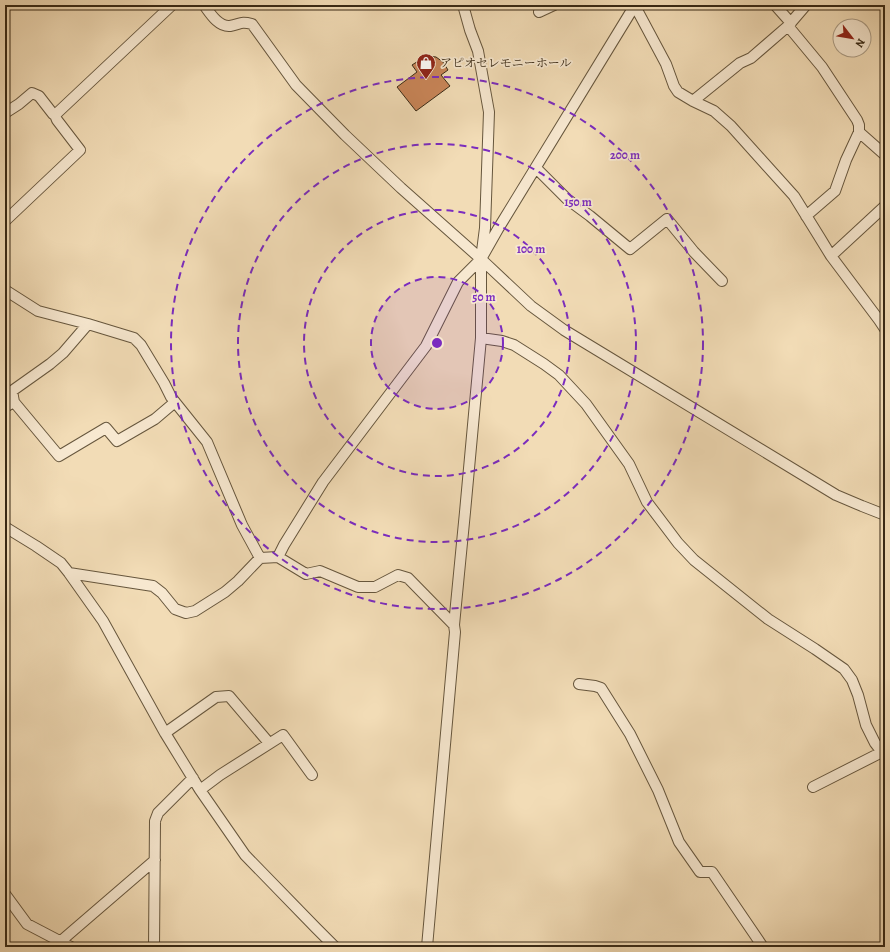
<svg xmlns="http://www.w3.org/2000/svg" width="890" height="952" font-family="Alegreya,'Noto Serif JP',serif">
	<rect width="100%" height="100%" fill="#f2dcb6"/>
	<filter id="stains"><feTurbulence type="fractalNoise" baseFrequency=".005" numOctaves="4"/><feColorMatrix values="0 0 0 0 .2 0 0 0 0 .09 0 0 0 0 .02 0 0 0 .5 -.17"/></filter>
	<radialGradient id="worn" r=".72"><stop offset=".6" stop-color="#630" stop-opacity="0"/><stop offset="1" stop-color="#630" stop-opacity=".3"/></radialGradient>
	<path fill="#c98558" stroke="#382915" d="M427,56l9,1 7,5 5,8 -7,5 9,11 -34,25 -19,-24 20,-15 -5,-7 11,-7z"/>
	<g fill="none" stroke-linecap="round" stroke-linejoin="round">
		<defs>
			<path id="minor" d="M204,5c6,8 14,22 26,21 11,-2 10,-5 22,-2l44,61 49,50 56,53 80,71 50,47 33,24 272,165 26,11 23,9
				M775,5l16,18
				M635,6l31,58 8,22 4,6 15,9 21,10 17,15 63,70 26,42 11,18 48,64 6,9
				M539,12l15,-7
				M788,26l34,41 35,53 2,5v7l-13,28 -11,31 -29,25
				M693,101l47,-38 11,-5 37,-32 18,-21
				M5,113l14,-9 13,-11 7,3 14,18 2,1
				M859,132l26,23
				M536,168l31,31 23,17 40,33 37,-30 27,33 28,29
				M5,221l75,-71 -23,-30 -2,-5 117,-110
				M831,256l54,-50
				M5,290l33,21 50,13 46,14 7,7 23,38 7,14 36,45 35,83 18,33
				M481,338l21,3 12,4 30,19 15,11 27,29 43,60 18,38 31,41 16,17 74,59 47,30 29,20 8,11 6,15 8,30 9,18 10,13
				M14,402l-2,-11 38,-27 13,-11 25,-29
				M5,407l9,-5 45,54 47,-28 11,13 38,-22 20,-17
				M5,527l31,19 25,17 8,10 34,48 62,112 35,57 45,65 71,73 19,19
				M278,557l6,-12 39,-63 103,-136 32,-64 23,-23 17,-30 137,-224
				M69,573l84,13 9,7 13,16 11,4 9,-2 30,-19 13,-11 22,-23 18,-1 28,17 14,-3 38,16h17l23,-12 10,3 46,47
				M579,684l16,2 6,2 29,46 28,56 21,52 21,30h12l51,75
				M165,733l51,-36 13,-1 40,47
				M813,787l69,-35
				M200,790l20,-15 63,-40 29,40
				M5,894l22,30 44,23
				M61,941l94,-81
				M154,947l1,-126 3,-8 35,-35
				M427,947l28,-315 -1,-7 11,-113 16,-174v-79l4,-31 4,-116 -11,-61 -8,-21 -7,-25"/>
		</defs>
		<use href="#minor" stroke="#66563d" stroke-width="12"/>
		<use href="#minor" stroke="#f7e8d0" stroke-width="10"/>
	</g>
	<circle cx="437" cy="343" r="66" fill="#7b2cbf" fill-opacity=".12"/>
	<g fill="none" stroke="#7b2cbf" stroke-width="2" stroke-dasharray="7 5">
		<circle cx="437" cy="343" r="66"/>
		<circle cx="437" cy="343" r="133"/>
		<circle cx="437" cy="343" r="199"/>
		<circle cx="437" cy="343" r="266"/>
	</g>
	<defs>
		<symbol id="shop-pin" viewBox="-11 -11 22 30"><path d="M0 17L-7.5 6A9.5 9.5 0 1 1 7.5 6Z" fill="#8f2418" stroke="#f7e8d0"/><path d="M-5-2.5h2.3a2.7 3.5 0 0 1 5.4 0H5L5.5 6h-11ZM-1.5-2.5h3a1.5 2.3 0 0 0-3 0Z" fill="#fff"/></symbol>
	</defs>
	<g fill-rule="evenodd">
		<use href="#shop-pin" x="415" y="52" width="22" height="30"/>
	</g>
	<g text-anchor="middle" stroke-width="3.5" stroke-linejoin="round" paint-order="stroke">
		<g font-size="12" fill="#382915" stroke="#f7e8d0" text-anchor="start">
			<text x="440" y="67">アピオセレモニーホール</text>
		</g>
	</g>
	<circle cx="437" cy="343" r="6" fill="#7b2cbf" stroke="#f7e8d0" stroke-width="2"/>
	<g font-size="12" text-anchor="middle" font-weight="bold" fill="#7b2cbf" stroke="#f7e8d0" stroke-width="3.5" stroke-linejoin="round" paint-order="stroke">
		<text x="625" y="159">200 m</text>
		<text x="578" y="206">150 m</text>
		<text x="531" y="253">100 m</text>
		<text x="484" y="301">50 m</text>
	</g>
	<rect width="890" height="952" fill="none" stroke="#f2dcb6" stroke-width="20"/>
	<rect x="6" y="6" width="878" height="940" fill="none" stroke="#382915" stroke-width="2"/>
	<rect x="10" y="10" width="870" height="932" fill="none" stroke="#382915"/>
	<g transform="translate(852 38) rotate(121)"><circle r="19" fill="#f7e8d0" stroke="#ab9c85"/>
	<path d="M0-3L7 15L0 10L-7 15Z" fill="#8f2418"/>
	<text y="-6" font-size="11" font-weight="bold" text-anchor="middle" fill="#382915">N</text>
	</g>
	<rect width="100%" height="100%" filter="url(#stains)"/>
	<rect width="100%" height="100%" fill="url(#worn)"/>
</svg>
